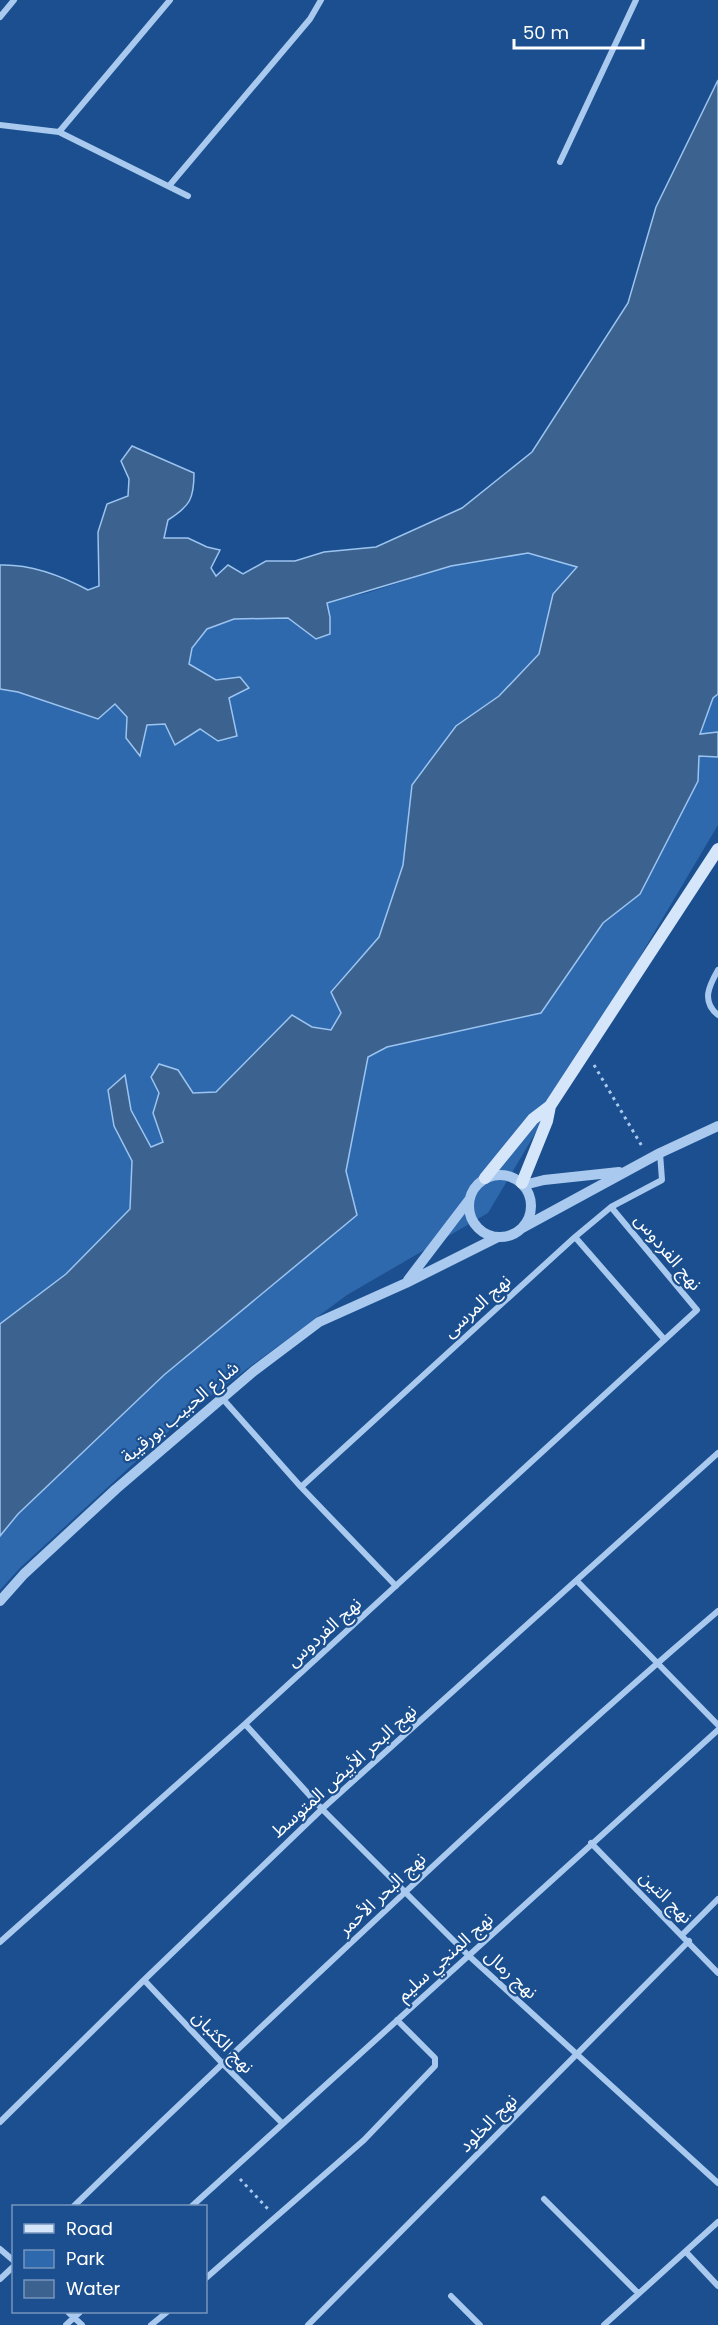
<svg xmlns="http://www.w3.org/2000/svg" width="718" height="2325" font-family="Poppins,'Noto Sans Arabic',sans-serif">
	<rect width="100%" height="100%" fill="#1b4f8f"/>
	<path fill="#2e69ad" d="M528,553l50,14 -25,27 -14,60 -40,42 -43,30 -44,59 -9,80 -24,72 -48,55 10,21 -10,17 -19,-3 -20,-11 -76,76 -24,1 -14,-23c-27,32 -29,33 -15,72l-12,6 -20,-38 -6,-34 -11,50 18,35 -2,49 -64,64 -66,50v-635l114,15 13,13 -1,21 14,17 7,-30 18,-1 24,11 11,-6 37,7 -9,-38 21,-10 -9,-11 -24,3 -27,-16 3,-16 15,-19 27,-10 96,-2 -4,-14 41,-10 84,-27z
		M718,694v38l-18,3 13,-37z
		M699,756l19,1v68l-230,388 -141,82 -153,113 -173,159 -21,23v-54l18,-22 146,-139 193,-160 -11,-44 22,-114 19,-10 154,-34 62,-90 37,-29 58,-113z"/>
	<path fill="#3c6290" stroke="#9cc4f0" stroke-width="1.5" d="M718,80v614l-5,4 -13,36 18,-2v25l-19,-1 -1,25 -58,113 -37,29 -62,90 -154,34 -19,10 -22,114 11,44 -193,160 -146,139 -18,22v-212l66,-50 64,-65 2,-48 -18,-35 -6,-36 17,-15 6,35 20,37 12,-5 -10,-29 6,-20 -8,-16 8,-13 19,6 15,23 23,-1 76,-77 20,12 19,3 10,-17 -10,-21 48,-55 24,-72 9,-80 44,-59 43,-30 40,-42 14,-60 24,-27 -49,-14 -77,13 -124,37 3,14v17l-14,5 -28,-21 -54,1 -27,10 -15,19 -3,16 27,16 24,-3 9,11 -20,10 8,38 -19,5 -18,-12 -25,16 -10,-21 -18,1 -7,31 -14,-18 1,-21 -12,-13 -17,15 -80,-27 -18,-3v-124c30,-1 62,11 88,25l11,-4 -1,-54 9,-28 21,-8 1,-17 -8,-18 11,-15 62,27c0,26 -4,33 -26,47l-4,18h24l19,9 13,3 -9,18 5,8 12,-11 15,9 23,-13h29l29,-9 52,-5 86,-39 70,-56 96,-149 28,-96z"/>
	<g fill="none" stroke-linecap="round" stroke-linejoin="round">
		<path stroke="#a9c9ee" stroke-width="3" stroke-dasharray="3 4.5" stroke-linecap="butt" d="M594,1065l49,83
			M240,2179l28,30"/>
		<path stroke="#a9c9ee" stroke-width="6" d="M0,17l14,-17
			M0,125l59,7 129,64
			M59,132l111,-132
			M560,162l76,-162
			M169,186l141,-167 11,-19
			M718,970c-9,16 -17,31 0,45
			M575,1237l89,102
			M222,1398l79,89 95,99
			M301,1487l274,-250 36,-30 51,-27 -2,-27
			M577,1581l141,144
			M245,1724l77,85 146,146 250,228
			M591,1843l127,130
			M682,1935l36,-36
			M0,1942l245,-218 452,-414 -86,-103
			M144,1980l79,84 59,59
			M0,2122l144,-142 178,-171 396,-356
			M544,2199l94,94
			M74,2206c82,-80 166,-159 250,-238 129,-121 259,-242 394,-357
			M192,2206l526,-476
			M0,2249l14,12
			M686,2252l32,34
			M206,2278l158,-138 71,-74v-8l-38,-38
			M0,2279l14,-13
			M451,2296l29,29
			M68,2312l14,13
			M66,2325l14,-13
			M151,2325l16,-13
			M308,2325l381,-384
			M604,2325l114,-103"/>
		<path stroke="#a9c9ee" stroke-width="10" d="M469 1206a31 31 0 1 1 62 0a31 31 0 1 1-62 0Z
			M524,1185l20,-5 75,-8
			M522,1228l138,-75 58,-27
			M408,1280l61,-80
			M0,1601l24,-27 92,-85 138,-118 65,-49 87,-39 92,-46"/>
		<path stroke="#d6e6fa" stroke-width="12" d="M485,1178l48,-59 17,-13 168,-257
			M522,1183l25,-62 3,-15"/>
	</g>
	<g text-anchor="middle" stroke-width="4.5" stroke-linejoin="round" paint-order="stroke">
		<g font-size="18" fill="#fff" stroke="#1b4f8f">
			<text transform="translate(668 1252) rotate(50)" y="6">نهج الفردوس</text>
			<text transform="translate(477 1306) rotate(-42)" y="6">نهج المرسى</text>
			<text transform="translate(180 1412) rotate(-40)" y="6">شارع الحبيب بورقيبة</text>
			<text transform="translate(324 1632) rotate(-42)" y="6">نهج الفردوس</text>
			<text transform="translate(344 1771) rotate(-42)" y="6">نهج البحر الأبيض المتوسط</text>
			<text transform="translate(382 1894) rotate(-43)" y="6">نهج البحر الأحمر</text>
			<text transform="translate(666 1897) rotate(45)" y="6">نهج التين</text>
			<text transform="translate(445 1957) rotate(-42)" y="6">نهج المنجي سليم</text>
			<text transform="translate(511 1974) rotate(42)" y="6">نهج رمال</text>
			<text transform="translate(223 2042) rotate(46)" y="6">نهج الكثبان</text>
			<text transform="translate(488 2123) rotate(-45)" y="6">نهج الخلود</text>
		</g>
	</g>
	<rect x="12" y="2205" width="195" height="108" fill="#1b4f8f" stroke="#7695bc" stroke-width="1.5"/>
	<rect x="24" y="2224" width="30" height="9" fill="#d6e6fa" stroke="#7695bc" stroke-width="1.5"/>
	<text x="66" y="2235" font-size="18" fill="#ffffff">Road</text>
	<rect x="24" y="2250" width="30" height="18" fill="#2e69ad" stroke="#7695bc" stroke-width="1.5"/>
	<text x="66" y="2265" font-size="18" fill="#ffffff">Park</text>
	<rect x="24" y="2280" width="30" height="18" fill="#3c6290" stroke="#7695bc" stroke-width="1.5"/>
	<text x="66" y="2295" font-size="18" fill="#ffffff">Water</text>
	<path d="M514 39v9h129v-9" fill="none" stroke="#ffffff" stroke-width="3"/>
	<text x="523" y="39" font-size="18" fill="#ffffff" stroke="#1b4f8f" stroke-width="4.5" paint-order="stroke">50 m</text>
</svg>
